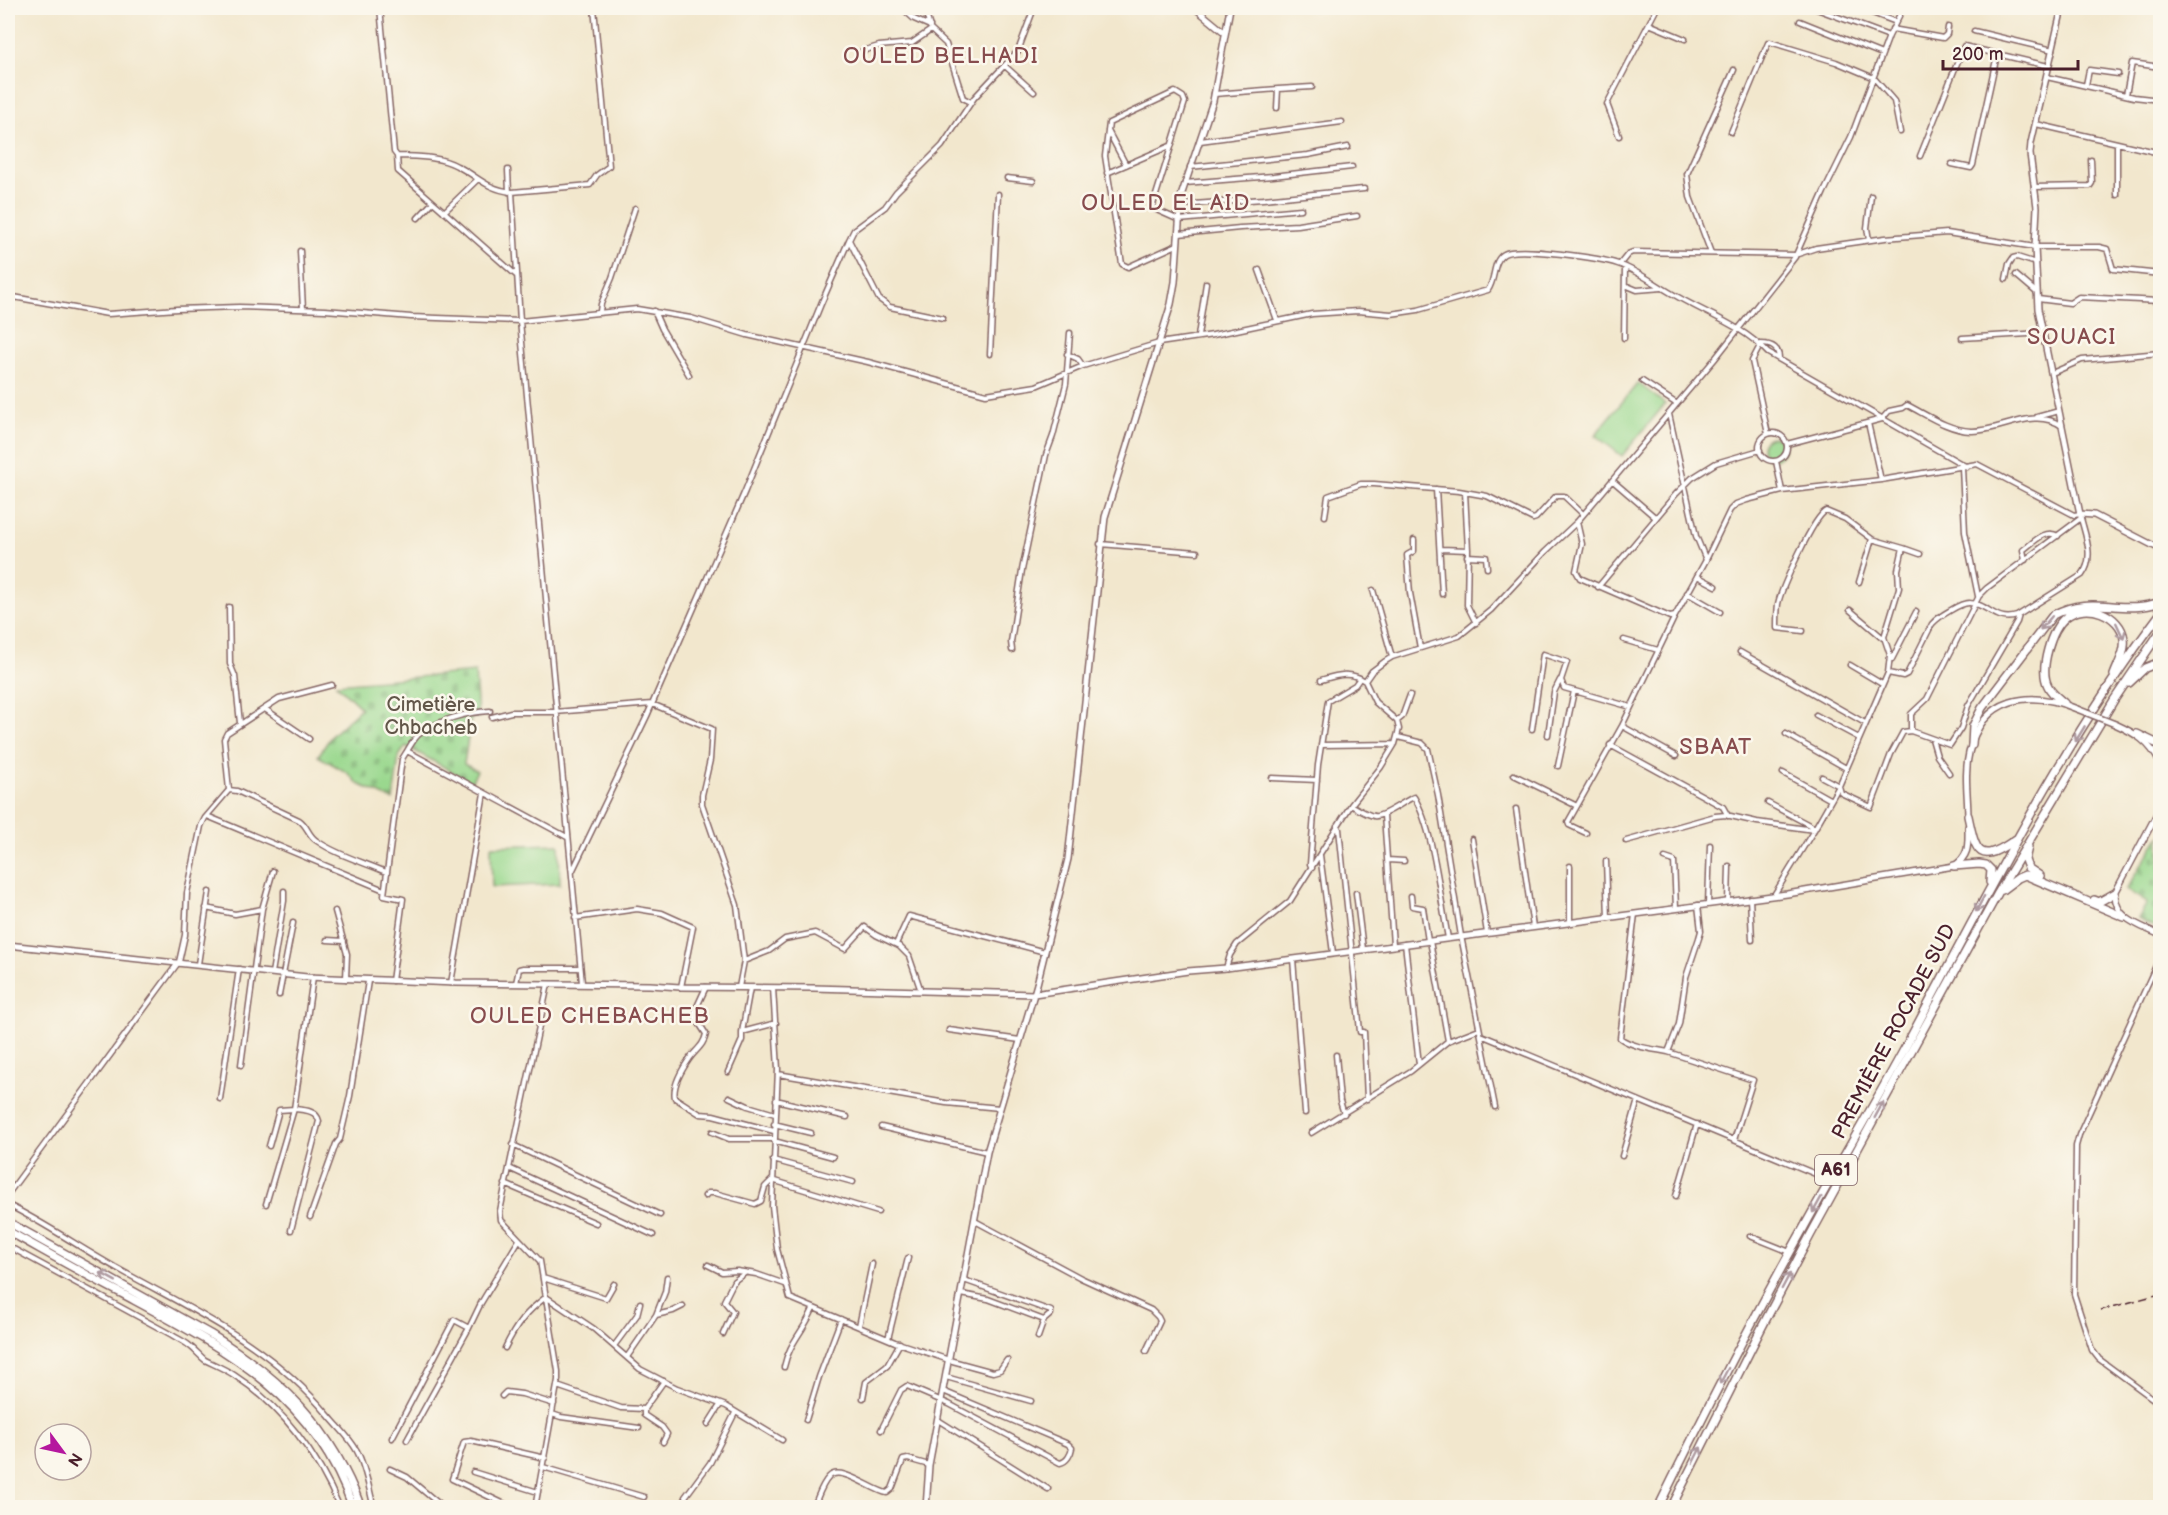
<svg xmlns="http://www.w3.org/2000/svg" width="2168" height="1515" font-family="'Balsamiq Sans',sans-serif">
	<defs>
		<pattern id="cemetery-stones" width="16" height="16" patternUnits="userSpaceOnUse" patternTransform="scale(1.5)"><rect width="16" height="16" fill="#9ad88e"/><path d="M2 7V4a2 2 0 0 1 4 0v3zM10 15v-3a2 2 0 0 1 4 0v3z" fill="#86b97b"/></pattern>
	</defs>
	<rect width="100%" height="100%" fill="#fbf7ec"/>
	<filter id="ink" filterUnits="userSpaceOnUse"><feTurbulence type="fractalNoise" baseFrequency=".0167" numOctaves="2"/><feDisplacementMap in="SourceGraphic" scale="12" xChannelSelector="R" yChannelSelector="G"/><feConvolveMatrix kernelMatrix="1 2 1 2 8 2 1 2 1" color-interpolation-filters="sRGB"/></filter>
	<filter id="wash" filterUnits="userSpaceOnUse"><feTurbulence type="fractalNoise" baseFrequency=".008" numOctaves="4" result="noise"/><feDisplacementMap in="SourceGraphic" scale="24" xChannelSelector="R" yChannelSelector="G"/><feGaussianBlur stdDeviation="1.35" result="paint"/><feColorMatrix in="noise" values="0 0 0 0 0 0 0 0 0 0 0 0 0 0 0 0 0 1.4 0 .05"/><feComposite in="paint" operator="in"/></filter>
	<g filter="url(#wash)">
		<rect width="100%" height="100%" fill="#f2e7cd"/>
		<path fill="#9ad88e" stroke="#727c5c" stroke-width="1.5" d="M1638,383l27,21 -43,52 -27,-21z
			M1762 448a11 11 0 1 1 22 0a11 11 0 1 1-22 0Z
			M559,844l1,40 -68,3 -1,-41z"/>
		<path fill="url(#cemetery-stones)" stroke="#727c5c" stroke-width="1.5" d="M475,672l3,45 -7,1 -7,46 13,7 -6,11 -65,-36 -7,10 -6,44 -35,-16 -10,-11 -30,-17 14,-21 29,-27 -25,-24z
			M2160,836v94l-22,-11 9,-16 -21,-14z"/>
	</g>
	<g filter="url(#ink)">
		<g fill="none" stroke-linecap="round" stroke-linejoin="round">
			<defs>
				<path id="street" d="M380,8l14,144 3,4
					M902,8l12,11 16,7
					M924,8l6,19
					M1814,8l75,28
					M1859,8l37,14
					M776,10l2,-2
					M1800,21l82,33
					M1649,24l36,15
					M1892,29l51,9 4,-4 1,-7
					M1974,31l79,19
					M862,51l17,-5 33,-3 19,-13 15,14 17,54 8,4
					M1005,66l29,26
					M2047,77l87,20 26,3
					M2086,85l3,-15 29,4
					M1214,94l64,-5
					M2126,95l6,-32 28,4
					M1277,108l1,-19 34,-2
					M2036,124l124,29
					M1108,131l18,34
					M1731,132l37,-89 2,-1 66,20 38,16 20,23 6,31
					M1619,136l-12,-32 50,-96
					M1200,141l142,-19
					M2117,143v52
					M1920,156l44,-110 84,20
					M1952,164l19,4 2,-3 24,-110
					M1190,167l118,-12 40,-8
					M508,170l1,22
					M1107,173l63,-27
					M1007,178l26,3
					M1185,183l88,-7 79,-9
					M2034,187l56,-1 2,-3 -1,-23
					M512,192c-26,-3 -33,-15 -55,-26 -18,-10 -40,-9 -60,-10l1,15 118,104
					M1180,205l83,-6 101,-10
					M444,212l34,-33
					M418,218l15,-16
					M1179,234l61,-6 58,-3 59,-9
					M849,240l30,59 11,8 53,11
					M1869,240l-2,-12 4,-32
					M1177,245l-49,22 -6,-3 -17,-108 4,-33 66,-31 8,5 2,5 -33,106 27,12 122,-11
					M300,251l3,58
					M1711,253l-21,-56 -3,-23 47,-104
					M1798,254l18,-6 69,-10 62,-5 88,14h64l8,2 6,20 47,5
					M1620,264l8,-10 5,-2 163,3
					M1259,270l18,50
					M2016,275l20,17
					M2006,279l3,-15 4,-6 4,-1 19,6
					M1625,285l12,5 25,-2
					M8,296l100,18 69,-5 62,-2 86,3 86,7 109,4 117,-12 54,9 56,17 121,27 118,32 50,-8 47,-20 76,-23 54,-8 99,-21 46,-3 33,3 27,-4 70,-20c8,-11 4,-29 16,-36 13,-8 97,4 114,10 21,7 41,23 60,33 31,18 65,29 90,56l199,114
					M2038,299l32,4 9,-6 81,4
					M600,311l1,-7 11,-26 23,-70
					M654,311l8,18 27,46
					M1198,336l8,-53
					M1624,338l1,-71
					M1962,338l81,-5
					M990,354l8,-160
					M1067,354l11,5 5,7
					M2052,373l30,-13 78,-7
					M1642,381l35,23
					M1669,414l27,122 10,24
					M2037,417l22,-6
					M1868,423l13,57
					M1759 447a14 14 0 1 1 28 0a14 14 0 1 1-28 0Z
					M1768,434l-16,-73 9,-17c11,0 18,4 18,15
					M1787,444l95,-25 7,-8 14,-3 4,-3c20,10 41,25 64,26 31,1 62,-25 91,-5
					M1776,461l6,30
					M1962,467l3,65 13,64
					M1613,481l43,37
					M1436,489l6,105
					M1465,492l3,58
					M1325,516l3,-20 33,-12h13l85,7 28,5 46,23 3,-1 20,-22h8l19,18
					M1577,522l5,22 -6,27 4,7 90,39 5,-1 31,-56 24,-50 6,-6 11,-4 35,-9 99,-11 96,-16 97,51 6,-1c4,19 16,43 2,61l-65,41c-22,7 -29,-13 -48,-13 -6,0 -13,4 -18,7 -7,4 -13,7 -19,14l-25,50 -4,2 -15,-3 -49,113 -25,44 -40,65
					M1414,540v11l-7,4 3,38 10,55
					M1100,544l97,8
					M1903,548l17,6
					M1441,549l27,1 -1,55 9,18
					M1467,556l19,1 1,11
					M2025,560l-2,-10c10,-7 22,-22 35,-14
					M1697,576l19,10
					M1859,582l13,-43
					M1598,587l78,-93 16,-16 24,-15 44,-13
					M1373,590l19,67
					M1687,593l33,19
					M229,607l1,57 5,12 5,47
					M1850,610l33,28
					M2019,615l-2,7 -49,84 -7,22 -11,17 -39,-14v-17l16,-15 52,-103 8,-8 94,-70
					M1803,631l-26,-3c0,-8 0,-16 1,-24 3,-15 36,-88 48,-93l19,8 27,20 31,9 -5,22 1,18 -15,49 6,18 -2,18
					M1624,640l34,10
					M1012,650l-1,-8 11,-72 24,-115 7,-19 13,-52 4,-51
					M1740,652l125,71
					M1892,659l24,-47
					M1850,665l32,19
					M1321,680c17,-5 29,-9 44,1
					M265,709l44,30
					M1816,715l43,23
					M492,717l19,-5h44l97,-8 60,25 -2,31 -8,35v9l35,101 7,56 -5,26
					M1397,721l5,-4 8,-22
					M1622,726l54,30
					M1532,729l11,-75 24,8 -6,18 3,8 67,19
					M1786,734l60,34
					M1548,735l6,-43 6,-12
					M1398,737l24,6 6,6 10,46 23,141 34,171
					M1932,739l5,17 12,17
					M1321,745l74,-1
					M1610,745l113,62 5,9
					M407,751c3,-5 7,-12 11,-16 19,-15 50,-23 72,-24
					M1558,766l16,-75
					M1783,773l48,27
					M1514,775l63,31
					M1822,777l17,9 2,7 30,14 20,-53 12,-22 8,-1
					M1272,778l45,2
					M229,790l8,1 62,29c9,6 9,16 18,21 20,14 46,21 69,31
					M1768,803l47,25
					M1351,805c7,4 16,10 23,11 8,2 30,-15 40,-19 20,33 26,101 34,141
					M1516,809l17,118
					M1384,815l9,130
					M207,816l177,74
					M1337,826l2,3 20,192 1,11h4l3,67
					M1586,833l-17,-8 -1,-3 54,-96 53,-110
					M1472,839l15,94
					M1626,841l89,-25 11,-1 31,7 57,8
					M1320,855l13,98
					M1665,858l9,3 2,47
					M1388,860l16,1
					M1606,861l2,57
					M1312,868l-2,-4 8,-99 10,-64 27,-16 5,-7
					M572,872l75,-156 98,-225 76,-187 28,-64 5,-10 31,-23 11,-15 46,-46 32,-48 44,-47 16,-43
					M1356,893l7,56
					M1411,896l1,10 11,2 5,33
					M1750,898l2,42
					M1728,902l1,-36
					M1708,904l2,-59
					M1698,905l3,26 -2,7 -13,39 -7,47 -11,28 85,28 -19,60
					M206,908l29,6 27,-5
					M335,911l12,43 -1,25
					M1635,914l-15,124c12,9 33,11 48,14
					M575,918l62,-9 25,4 31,14 -12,60
					M1570,923v-57
					M327,940l17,1
					M1430,941l18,100
					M896,944l13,-28 136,36
					M1405,944l14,120
					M2160,957l-81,178 -3,11 -2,148 18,56 7,9 61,45
					M1293,959l12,154
					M744,961l25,-10 16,-12 30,-6 30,16 20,-22 11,8 23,11 10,10 12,35
					M179,962l6,-27 2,-42 14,-67 4,-8 24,-28 -5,-51 3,-6 52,-34 53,-14
					M198,964l11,-72
					M1226,968l4,-13 7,-11 53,-43 61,-96 30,-38 14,-23 4,-15 -2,-8 -22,-19 -10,-21 7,-10 12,-9 8,-5 67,-21 32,-26 54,-58 32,-30 137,-162 81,-103 29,-65 27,-55 38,-101 14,-28
					M272,973l12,-72v-10
					M392,981l11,-82 -19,-4 18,-136 5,-8 160,86
					M451,983l33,-190
					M516,983l3,-14 4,-1h57
					M582,983l-62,-662 -8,-129 78,-7 7,-10 12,-9 -15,-158
					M706,987l-11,24v6l11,17c-2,11 -9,15 -16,24 -7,10 -18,28 -15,40l25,16 13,1 61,16
					M750,988l-8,44 34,-9
					M773,988l5,81 -6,137 5,43 13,49 105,44 54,18 44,12 7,-2 7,-10
					M279,995l14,-72
					M949,1030l71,10
					M1481,1035l349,145
					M1336,1055l4,46 4,13
					M241,1065l21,-156 11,-38
					M728,1072l14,-32v-8
					M778,1074l168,29 54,5
					M729,1097l19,9 27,8
					M220,1099l19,-130
					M776,1100l71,17
					M774,1124l37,9
					M881,1127l106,25
					M712,1132l17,7h45
					M1311,1133l100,-62 37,-30 31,-12
					M774,1141l59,16
					M513,1145l147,70
					M1622,1156l16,-56
					M773,1160l80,22
					M509,1168l144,67
					M505,1184l91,39
					M8,1194l170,-231
					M705,1196l3,-3h7l40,11 6,-3 4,-14 7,-7 106,32
					M1676,1196l21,-72
					M266,1204l28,-95 -15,1 -10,36
					M8,1205c39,19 75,45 114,66 79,44 147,73 207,145 9,11 21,22 28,35 9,17 12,38 17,57
					M310,1217l26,-73 4,-5 10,-43 18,-115
					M975,1221l106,57 70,32 7,7 2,4 -14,30
					M291,1230l28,-109c-2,-11 -16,-11 -25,-12l19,-132
					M1750,1236l40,16
					M8,1246l164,89c6,4 14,7 19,12 5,4 9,9 14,13 10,5 20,9 29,15 48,31 84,80 106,133
					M708,1265l14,7 15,-1 19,3 29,10
					M543,1278l63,20 8,-14
					M964,1280l87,31v3l-7,6 -6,17
					M961,1294l27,5 56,21
					M656,1315l9,-23 2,-15
					M859,1326l13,-62
					M723,1334l10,-22 -9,-11 10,-20 11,-8
					M888,1339l20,-81
					M614,1346l23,-31 3,-12
					M505,1348c11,-23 21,-36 41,-51l48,32 46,40 37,19 49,18 56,34
					M627,1357l29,-42 17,-4 10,-5
					M784,1367c5,-24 20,-36 29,-58
					M946,1377l85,24
					M557,1386l64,22 23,1
					M502,1396l4,-4 16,2 32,10
					M863,1398l3,-16 21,-16 13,-23
					M552,1414l9,3 78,11
					M806,1420l13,-43 22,-58
					M938,1420l110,69
					M708,1424l12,-19
					M881,1430l20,-40 6,-4 42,18 111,59c7,-1 11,-9 12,-15l-4,-4 -125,-53
					M392,1438l62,-118 15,8 12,-25 38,-63
					M407,1440l62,-112
					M663,1442l4,-8 -5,-7 -18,-12v-6l20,-28
					M543,1467l101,30
					M390,1469l17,8 37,31
					M473,1472l65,20
					M685,1497l25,-34 25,-50
					M513,1508l-61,-29 12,-37 7,-1 74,17
					M535,1508l23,-128v-9l-18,-110 -39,-41 -1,-9 48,-227
					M813,1508c5,-10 8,-23 16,-31 11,-13 44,14 58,16l5,-4 11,-29 5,-1 21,6"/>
				<path id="secondary" d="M1195,8l29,24
					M2062,8l-31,135 -1,11 7,53 -2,40 3,62 42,205 14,1 66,34
					M2115,724c20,9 35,18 45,39
					M2160,808l-45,85c0,27 25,32 45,42
					M1968,818c0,-22 -4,-44 1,-65 13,-57 61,-64 108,-44
					M8,945l299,32 149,6 194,2 30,2 133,1 221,6 154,-23 38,-3 561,-74 167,-28c16,-10 14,-22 14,-39
					M926,1508l3,-43 58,-313 50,-168 31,-125 37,-342 66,-213 4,-22 6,-86 32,-95 17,-93"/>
				<path id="highway" d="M2129,683l16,-15 15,-6
					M2064,703c-6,-5 -13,-10 -16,-17 -9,-17 3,-57 18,-69 20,-16 55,-3 58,22 2,12 -6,25 -10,36
					M2137,734l23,11
					M1972,745l1,-19 9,-18 71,-93c39,-22 69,1 107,-13
					M2159,811l1,-3
					M1968,816c8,38 11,49 48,23
					M2028,847l-3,13 3,8 12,8
					M1954,866l25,-2 7,1 5,5 -1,12
					M2002,890l16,-12 7,-3 99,42
					M2094,900l5,2 16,-9
					M8,1222l202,112c71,44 122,93 151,174
					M8,1231c38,21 76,43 115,63 100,54 191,99 230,214
					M1658,1508c46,-94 94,-188 145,-279 34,-62 70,-122 104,-185 78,-145 153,-298 253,-430
					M1671,1508l91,-181 49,-93 187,-341 116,-193 46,-68"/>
			</defs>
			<use href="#street" stroke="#856564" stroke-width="7"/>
			<use href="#secondary" stroke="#856564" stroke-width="8"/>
			<use href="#highway" stroke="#856564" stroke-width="10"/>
			<use href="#street" stroke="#fff" stroke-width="4"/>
			<use href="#secondary" stroke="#fff" stroke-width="5"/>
			<use href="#highway" stroke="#fff" stroke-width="7"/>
			<path stroke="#4a1f2b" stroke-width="1.5" stroke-dasharray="9 4.5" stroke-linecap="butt" d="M2101,1310l59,-16"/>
			<defs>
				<path id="secondary-bridge" d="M2077,709l38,15"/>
			</defs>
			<use href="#secondary-bridge" stroke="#856564" stroke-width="8" stroke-linecap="butt"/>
			<use href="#secondary-bridge" stroke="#fff" stroke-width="5"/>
		</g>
		<defs><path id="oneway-shaft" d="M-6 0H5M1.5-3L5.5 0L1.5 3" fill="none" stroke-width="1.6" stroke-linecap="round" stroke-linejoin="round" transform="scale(1.5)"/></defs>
		<g stroke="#ae9aa0">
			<use href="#oneway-shaft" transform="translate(2046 623) rotate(131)"/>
			<use href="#oneway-shaft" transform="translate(2120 631) rotate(65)"/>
			<use href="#oneway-shaft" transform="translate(2080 734) rotate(121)"/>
			<use href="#oneway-shaft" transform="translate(1980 904) rotate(118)"/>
			<use href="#oneway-shaft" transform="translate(1879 1110) rotate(-61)"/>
			<use href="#oneway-shaft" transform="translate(1817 1205) rotate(119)"/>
			<use href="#oneway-shaft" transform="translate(108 1277) rotate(-151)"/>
			<use href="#oneway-shaft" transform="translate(1786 1281) rotate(-62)"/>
			<use href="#oneway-shaft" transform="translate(1724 1376) rotate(118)"/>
			<use href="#oneway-shaft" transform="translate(1697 1455) rotate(-63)"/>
		</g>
	</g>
	<g text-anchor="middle" stroke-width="5" stroke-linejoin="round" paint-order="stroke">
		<rect fill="#fbf7ec" stroke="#7f6065" stroke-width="1.5" x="1815" y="1155" width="42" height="30" rx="4.5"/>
		<g font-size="18" font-weight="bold" fill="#4a1f2b">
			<text x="1836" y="1176">A61</text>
		</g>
		<g font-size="20" fill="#625649" stroke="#fbf7ec">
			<text x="431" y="711">Cimetière<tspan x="431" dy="23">Chbacheb</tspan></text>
		</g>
		<g font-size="20" fill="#4a1f2b" stroke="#fbf7ec">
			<text transform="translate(1893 1031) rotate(-62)" y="7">PREMIÈRE ROCADE SUD</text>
		</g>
		<g font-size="22" letter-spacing="1.5" fill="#874c4e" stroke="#fbf7ec">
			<text x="941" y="63">OULED BELHADI</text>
			<text x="1166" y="210">OULED EL AID</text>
			<text x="2072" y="344">SOUACI</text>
			<text x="1716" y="754">SBAAT</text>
			<text x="590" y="1023">OULED CHEBACHEB</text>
		</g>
	</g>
	<rect width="2168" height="1515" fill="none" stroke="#fbf7ec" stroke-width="30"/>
	<g transform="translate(63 1452) rotate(123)"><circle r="28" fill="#fbf7ec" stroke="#b4a19f" stroke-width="1.5"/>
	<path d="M0-4.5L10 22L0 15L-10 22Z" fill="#b5179e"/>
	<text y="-9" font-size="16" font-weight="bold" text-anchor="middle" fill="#4a1f2b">N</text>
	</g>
	<path d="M1943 60v9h135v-9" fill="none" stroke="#4a1f2b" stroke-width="3"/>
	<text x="1952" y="60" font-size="18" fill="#4a1f2b" stroke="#fbf7ec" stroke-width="4.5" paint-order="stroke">200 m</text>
</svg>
